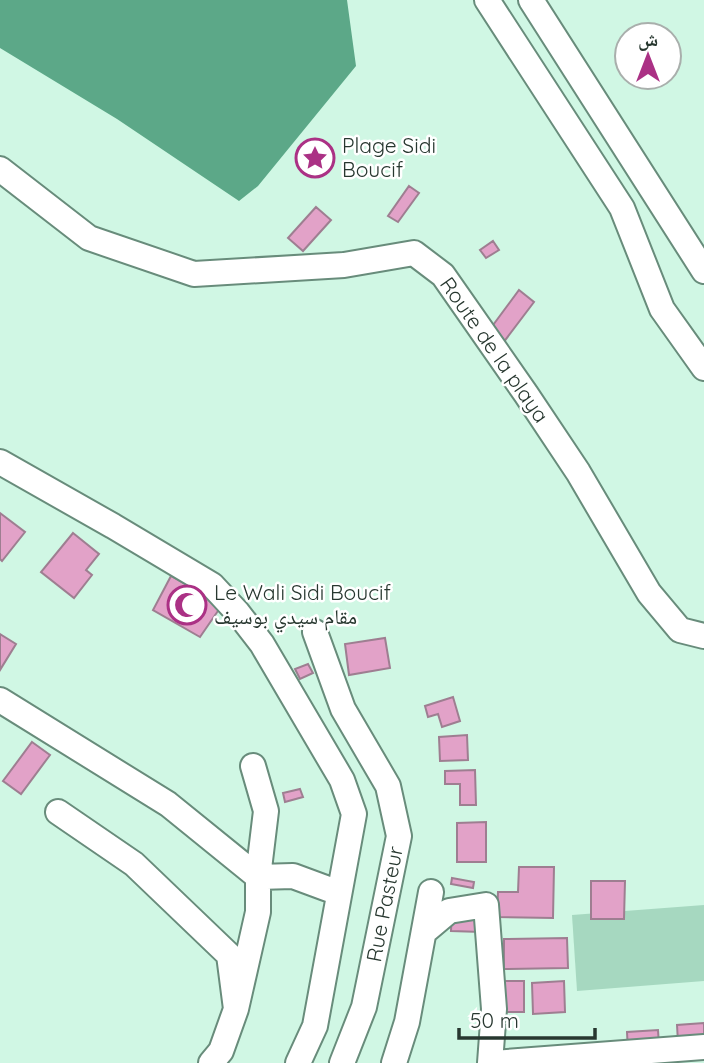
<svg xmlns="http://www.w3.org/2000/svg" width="704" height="1063" font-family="Quicksand,'Noto Naskh Arabic',sans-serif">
	<rect width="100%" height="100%" fill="#d0f7e4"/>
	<path fill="#a6d8c0" d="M704,905v76l-127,10 -5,-76z"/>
	<path fill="#5ca888" d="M0,0h347l9,66 -98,120 -19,15 -122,-82 -117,-71z"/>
	<path fill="#e2a2c8" stroke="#9e7e91" stroke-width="2" d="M409,186l10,7 -21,29 -10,-6z
		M316,207l15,13 -28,31 -15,-13z
		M493,241l6,9 -13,8 -6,-8z
		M519,290l15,12 -37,49 -15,-11z
		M0,513l25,19 -23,29 -2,-2z
		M73,533l26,21 -13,16 6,5 -18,23 -33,-26z
		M171,576l46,26 3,6 -20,29 -47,-27z
		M0,634l16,10 -16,26z
		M385,638l5,30 -41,7 -4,-31z
		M308,664l5,9 -13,6 -5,-10z
		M453,697l7,24 -18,6 -4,-13 -10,3 -3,-11z
		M467,735l1,25 -28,1 -1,-24z
		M32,742l18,13 -29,39 -18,-13z
		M475,770l1,35h-16v-21h-15v-13z
		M300,789l3,8 -18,5 -2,-9z
		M486,822v40h-29v-39z
		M519,867h35l-1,51 -56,-1 1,-25h20z
		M452,878l22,4 -1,6 -22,-4z
		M591,881h34l-1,38h-33z
		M452,906l29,1v25l-30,-1z
		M567,938l1,30 -64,1v-30z
		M505,981h19v31h-20z
		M564,981l1,31 -32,2 -1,-31z
		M704,1023v35l-25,2 -2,-35z
		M658,1030l2,31 -32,-9 -1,-20z"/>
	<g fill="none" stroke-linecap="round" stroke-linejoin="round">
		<defs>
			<path id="minor" d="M487,0l135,208 40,101 42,59
				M531,0l173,271
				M0,169l89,69 105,36 150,-9 70,-12 29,22 83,119 52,78 71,121 31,37 24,6
				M0,462l113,64 99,59 26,28 24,31 80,136 12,34 -39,212 -17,37
				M315,632l28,77 45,77 11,50 -35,171 -22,56
				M0,700l168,104 90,73v35l-22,97
				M253,766l13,45 -8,66 35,-1 46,17
				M58,812l76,52 95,91 7,54 -15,42 -10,12
				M424,932l25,-21 37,-6 8,104 -4,54
				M394,1063l13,-41 24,-130
				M493,1063l211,-16"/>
		</defs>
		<use href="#minor" stroke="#688c7b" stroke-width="28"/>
		<use href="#minor" stroke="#fff" stroke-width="24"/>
	</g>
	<defs>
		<symbol id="sight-ring" viewBox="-11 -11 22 22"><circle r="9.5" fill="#fff" stroke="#ab3185" stroke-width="1.5"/><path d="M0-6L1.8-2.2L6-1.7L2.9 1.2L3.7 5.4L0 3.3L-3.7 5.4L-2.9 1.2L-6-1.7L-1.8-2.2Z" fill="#ab3185"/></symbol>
		<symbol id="mosque-ring" viewBox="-11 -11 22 22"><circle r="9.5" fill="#fff" stroke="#ab3185" stroke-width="1.5"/><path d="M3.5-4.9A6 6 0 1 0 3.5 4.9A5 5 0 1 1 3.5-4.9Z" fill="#ab3185"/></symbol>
	</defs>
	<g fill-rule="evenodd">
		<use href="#sight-ring" x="293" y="136" width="44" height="44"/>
		<use href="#mosque-ring" x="165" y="583" width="44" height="44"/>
	</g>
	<g text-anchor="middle" stroke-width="5" stroke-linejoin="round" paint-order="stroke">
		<g font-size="21" fill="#27372f" stroke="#fff" text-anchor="start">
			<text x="342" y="153">Plage Sidi<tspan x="342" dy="24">Boucif</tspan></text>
			<text x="214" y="600">Le Wali Sidi Boucif<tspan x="214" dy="24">مقام سيدي بوسيف</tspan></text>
		</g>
		<g font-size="21" fill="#27372f" stroke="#fff">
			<text transform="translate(494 350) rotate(55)" y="7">Route de la playa</text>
			<text transform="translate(385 904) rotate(-79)" y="7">Rue Pasteur</text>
		</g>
	</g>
	<g transform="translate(648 56)"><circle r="33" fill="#ffffff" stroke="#a9afac" stroke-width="2"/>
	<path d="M0-5L12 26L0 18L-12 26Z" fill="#ab3185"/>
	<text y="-10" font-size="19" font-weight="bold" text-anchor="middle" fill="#27372f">ش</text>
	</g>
	<path d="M459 1028v10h136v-10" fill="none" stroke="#27372f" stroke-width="3.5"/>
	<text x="470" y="1028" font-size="21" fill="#27372f" stroke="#ffffff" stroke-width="5" paint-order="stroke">50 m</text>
</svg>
